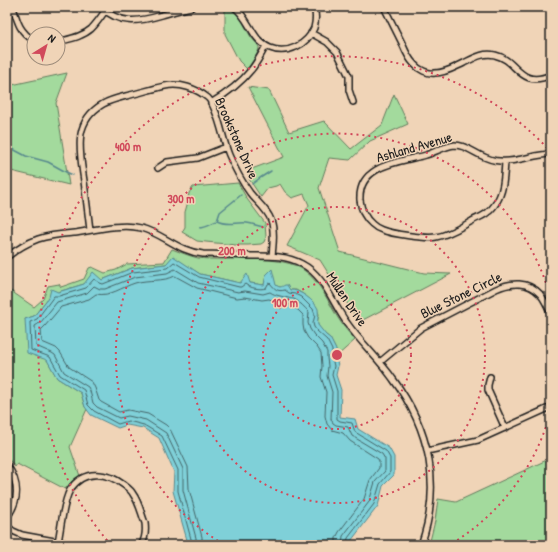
<svg xmlns="http://www.w3.org/2000/svg" width="558" height="552" font-family="'Patrick Hand',sans-serif">
	<rect width="100%" height="100%" fill="#f0d4b7"/>
	<filter id="ink" filterUnits="userSpaceOnUse"><feTurbulence type="fractalNoise" baseFrequency=".025" numOctaves="2"/><feDisplacementMap in="SourceGraphic" scale="8" xChannelSelector="R" yChannelSelector="G"/><feConvolveMatrix kernelMatrix="1 2 1 2 8 2 1 2 1" color-interpolation-filters="sRGB"/></filter>
	<g filter="url(#ink)">
		<path fill="#a3da9d" stroke="#607b5c" d="M225,7c16,3 18,18 26,30 2,3 7,7 8,10 1,4 -9,18 -12,22l-8,-8 -14,-27z
			M67,73l-11,30 13,82 -62,-15v-84z
			M248,87l21,3 20,42 35,-11 27,28 31,-24 12,-31 14,30 -38,17 -20,19 -21,-2 -10,30 21,64 84,21 27,1 -92,48 -39,-62 -33,-14 22,-41 -5,-11 -12,4 -7,-6 -5,-8 -4,2 -8,2 -7,9 -12,-18v-9l35,-13z
			M238,183l9,16 18,24 1,14 -2,5 -3,2 -13,1h-12l-30,-3 -9,-1 -15,-9 3,-5v-15l2,-7 2,-12 4,-6z
			M172,249c8,3 17,7 26,9 28,4 85,-5 107,13 16,12 23,31 33,47 5,8 11,15 17,22l-19,17c1,-9 -3,-11 -6,-19l-4,-3 -6,-6 -3,-6 2,-9 -5,-10 -3,-3 -8,-7 -7,-4h-6l-13,-4 -11,-11 -2,10 -14,-2h-10l-40,-9 -27,-17 -7,7 -34,4 -30,12 -18,4 -26,8 -9,5 -15,19 -9,3 32,59 24,15 4,14 2,2 -17,38 10,29 -8,5 -7,8 -48,-25 -2,3 -8,-10v-170l1,2 26,18 9,-8 5,-13 11,-2 2,3 23,-8 5,-11 3,-1 13,6 11,-3 11,-6 37,-2z
			M551,458v87h-122l6,-24 3,-22 18,3z"/>
		<path fill="#7fd0d8" stroke="#57888d" d="M173,256l27,18 40,9 7,-9 3,9 14,2 2,-10 6,-6 4,16c4,3 5,2 9,0h2l3,5c9,-1 25,11 28,19 1,6 -1,11 0,16l8,10 4,3 6,12v7l2,9 -2,9 5,15 -1,27 15,2 3,10 31,19 5,9v18l-11,11 -5,20 -27,35v4h-164v-5l-14,-49 1,-19 -15,-34 -16,-10 -16,-3 -9,3 -27,-13 -6,-8 -4,-14 -24,-15 -10,-18 -20,-7 -2,-34 9,-3 15,-19 2,-8 7,3 26,-8 9,-12 9,8 30,-12 34,-4z"/>
		<g fill="none" stroke-linecap="round" stroke-linejoin="round">
			<path stroke="#446467" stroke-width="1" d="M191,545v-6l-13,-48v-21l-16,-34 -18,-11 -16,-4 -10,3 -24,-13 -6,-6 -4,-15 -24,-15 -10,-18 -19,-7 -1,-28 7,-3 17,-23h5l27,-8 8,-9 6,4 3,1 30,-12 34,-4 7,-6 25,15 40,10h2l4,-3c5,4 15,6 21,4l2,-4 2,-1c5,6 7,9 15,7l4,3 6,1 6,3 12,12 2,6 -2,8 1,4 3,4 10,9 5,10v8l2,8 -2,9 5,16v28l3,2 12,2 3,9 31,19 4,7v14l-10,12 -6,20 -26,34 -1,7
				M196,545v-7l-13,-48v-21l-17,-36 -20,-13 -18,-4 -9,2 -22,-11 -4,-4 -3,-12 -2,-4 -24,-15 -9,-17 -3,-2 -16,-7 -1,-20 6,-4 16,-20 30,-9 7,-7 6,3h5l30,-12 32,-4 8,-4 23,14 40,9 7,-1 18,3 7,-2c6,4 12,4 18,6 4,1 2,0 6,1 6,3 11,9 15,13l-1,11 2,6 4,6 8,8 5,9v6l1,8 -1,10 5,16 -1,27 2,4 3,2 12,2 4,9 30,18 3,5v12l-10,11 -6,20 -26,34 -1,9
				M202,545v-8l-13,-48 -1,-22 -18,-38 -4,-4 -18,-11 -20,-4 -9,2 -18,-10 -2,-2 -4,-12 -3,-6 -23,-15 -9,-15 -4,-4 -14,-6 -1,-12 4,-4 16,-19 28,-8 7,-5c14,3 26,-7 39,-11 13,-4 28,-1 40,-7l22,12 40,10 8,-1 17,3 7,-1 6,2 16,4 7,5 5,5v10l1,6 4,7 9,9 4,6 1,13 -1,11 5,15 -1,24 2,8 5,6 11,3 7,8 28,18 1,2v7l-9,12 -6,19 -25,33 -3,6v7"/>
			<path stroke="#57888d" stroke-width="1.5" d="M7,146l19,10 22,6 18,10 7,3
				M252,184l8,-6 11,-7
				M217,221c9,5 20,1 30,2 6,1 11,3 16,4
				M217,221l3,-9 21,-17
				M200,227c6,0 11,-4 17,-6"/>
			<defs>
				<path id="minor" d="M13,7c4,14 7,26 21,33
					M101,7c19,18 37,15 61,8 10,-3 19,-6 30,-8
					M234,7c16,11 17,33 36,41 17,7 37,-3 44,-20 2,-7 2,-14 0,-21
					M384,7c6,12 12,24 18,36 3,7 6,15 12,21 5,6 14,10 21,9 11,0 20,-6 29,-10 10,-5 20,-11 31,-8 23,5 24,34 56,20
					M311,33l16,9 10,10 12,24v14l4,12
					M58,42c11,-3 24,-5 33,-13 5,-5 10,-12 14,-18
					M211,103c15,-9 29,-19 40,-33 6,-7 10,-16 15,-24
					M505,162c-1,14 -1,29 -9,41 -2,3 -5,7 -8,9 -4,4 -11,6 -16,9 -11,6 -23,14 -36,16 -10,2 -44,-3 -54,-7 -3,-1 -7,-3 -10,-6 -7,-6 -11,-15 -12,-24 -2,-36 41,-38 66,-45 9,-3 19,-9 29,-10 9,0 17,6 25,10 6,3 13,6 20,6 17,2 34,-7 51,-7
					M158,168l9,-6 31,-4 28,-11
					M90,230c-2,-16 -4,-32 -6,-49 -4,-29 -12,-59 19,-77 7,-4 15,-6 23,-8 13,-3 26,-7 39,-10 15,-3 31,2 43,12 10,10 15,43 21,57 6,14 13,27 21,38 7,9 17,16 21,27 4,11 2,25 1,36
					M7,257c10,-8 20,-14 31,-18 12,-4 25,-5 37,-6 19,-3 47,-10 66,-5 23,6 36,23 62,26 16,0 32,1 48,2 17,0 35,-1 51,8 23,12 30,39 45,59 14,20 32,36 46,56 37,50 49,107 28,166
					M380,362l41,-34 75,-39c15,-7 32,-8 44,5 5,6 8,13 11,20
					M490,377l-2,8v5l17,38
					M427,451l51,-11 73,-33
					M7,465c12,17 13,35 0,52
					M7,526l6,5 9,4 54,10
					M58,542c3,-14 5,-40 12,-52 13,-21 37,-18 54,-5 4,3 7,5 9,9 6,8 8,19 12,29 1,8 1,15 -4,22"/>
			</defs>
			<use href="#minor" stroke="#1c1c1c" stroke-width="8"/>
			<use href="#minor" stroke="#f0d4b7" stroke-width="5"/>
		</g>
	</g>
	<g fill="none" stroke="#d1495b" stroke-width="2" stroke-dasharray="2 4">
		<circle cx="337" cy="355" r="74"/>
		<circle cx="337" cy="355" r="148"/>
		<path d="M551 410A221 221 0 0 1 451 544M223 544A221 221 0 1 1 551 300"/>
		<path d="M111 545A295 295 0 0 1 551 152"/>
	</g>
	<g text-anchor="middle" stroke-width="3" stroke-linejoin="round" paint-order="stroke">
		<g font-size="14" fill="#1c1c1c" stroke="#f0d4b7">
			<text transform="translate(237 138) rotate(66)" y="5">Brookstone Drive</text>
			<text transform="translate(414 147) rotate(-16)" y="5">Ashland Avenue</text>
			<text transform="translate(461 295) rotate(-26)" y="5">Blue Stone Circle</text>
			<text transform="translate(347 299) rotate(56)" y="5">Mullen Drive</text>
		</g>
	</g>
	<circle cx="337" cy="355" r="6" fill="#d1495b" stroke="#f0d4b7" stroke-width="2"/>
	<g font-size="12" text-anchor="middle" font-weight="bold" fill="#d1495b" stroke="#f0d4b7" stroke-width="3" stroke-linejoin="round" paint-order="stroke">
		<text x="128" y="151">400 m</text>
		<text x="181" y="203">300 m</text>
		<text x="232" y="255">200 m</text>
		<text x="285" y="307">100 m</text>
	</g>
	<rect width="558" height="552" fill="none" stroke="#f0d4b7" stroke-width="24"/>
	<rect x="12" y="12" width="534" height="528" fill="none" stroke="#1c1c1c" stroke-width="1.5" filter="url(#ink)"/>
	<g transform="translate(46 46) rotate(37)"><circle r="19" fill="#f0d4b7" stroke="#9b8a79"/>
	<path d="M0-3L7 15L0 10L-7 15Z" fill="#d1495b"/>
	<text y="-6" font-size="11" font-weight="bold" text-anchor="middle" fill="#1c1c1c">N</text>
	</g>
</svg>
